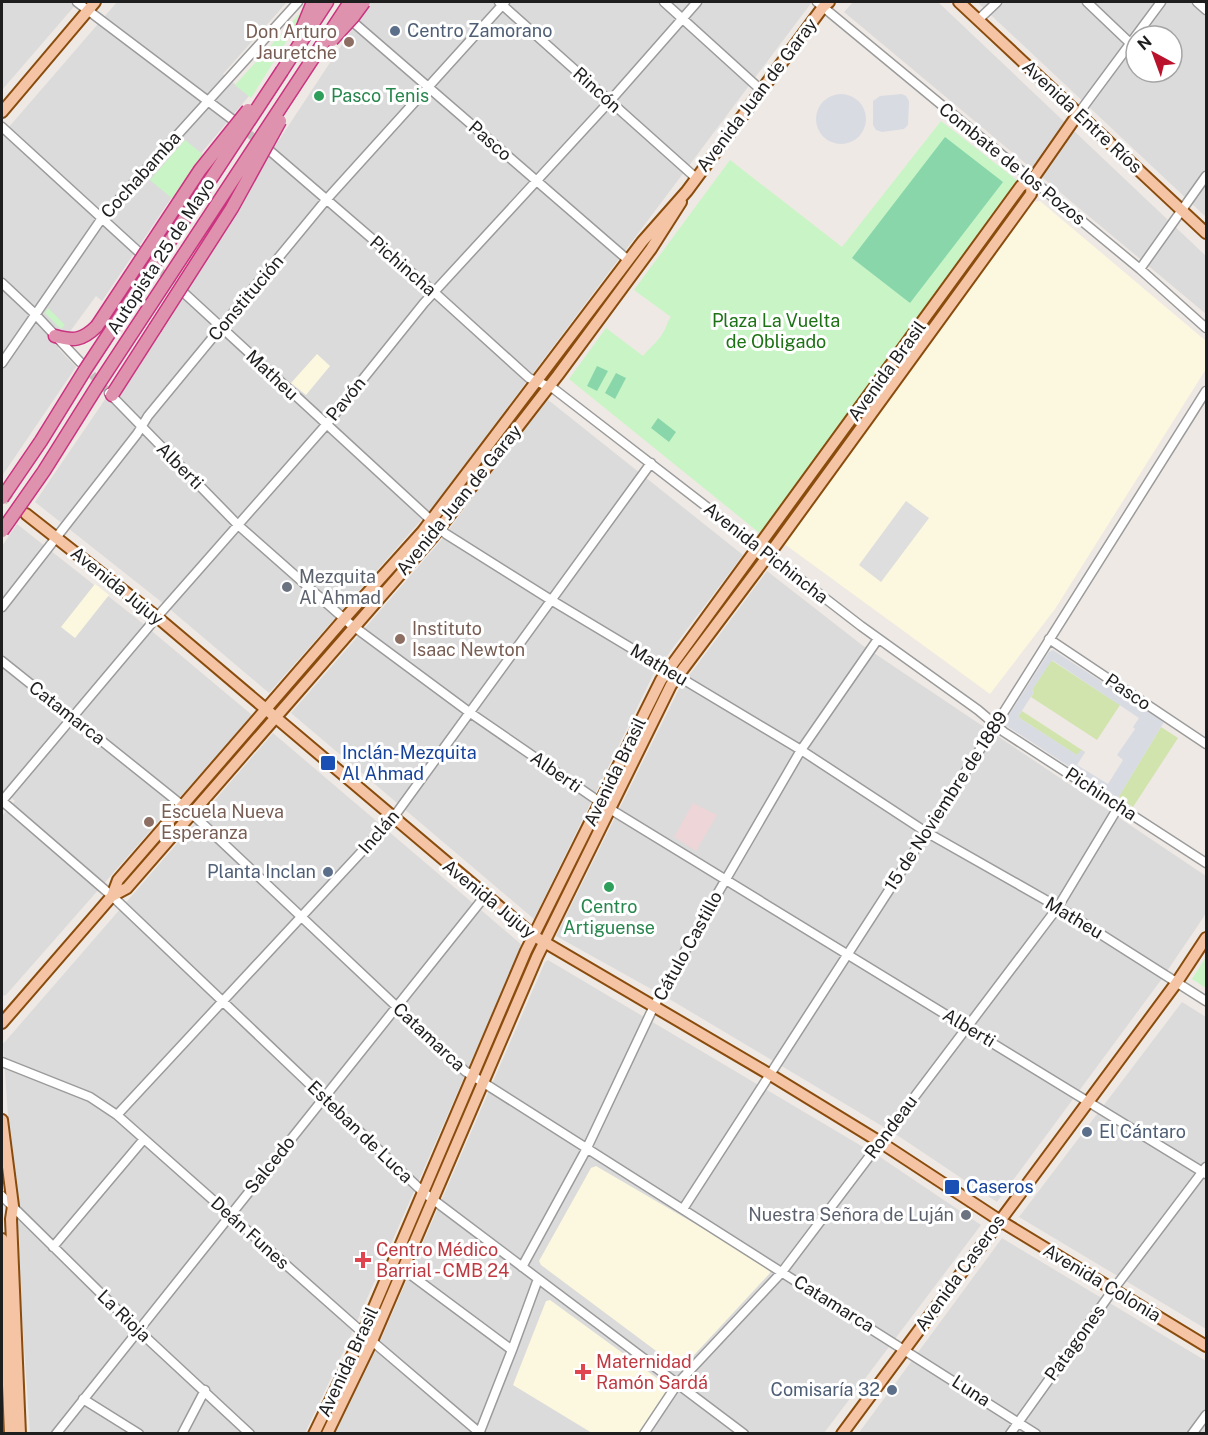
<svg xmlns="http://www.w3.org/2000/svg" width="1208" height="1435" font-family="'Public Sans',sans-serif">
	<rect width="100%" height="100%" fill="#eee9e4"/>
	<path fill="#dcdbdb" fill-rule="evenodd" d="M2,2h76l-76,88z
		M117,2h170l-64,72 26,22 -46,55 -101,150 -6,-5 -38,52 18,19 -74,109v-341z
		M370,2h442l-381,507 -162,184 -110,-93 -124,-98 71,-104 4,4 24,-30 141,-226z
		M853,2h85l268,254v58l-362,-302z
		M977,2h229v215l-116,-109zM1136,36h36v36h-36z
		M547,399l196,156 -89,118 -120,246 -243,-206 147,-169z
		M17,524l124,98 111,93 -246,280 -4,1v-180l13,-15 -13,-11v-244z
		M767,571l95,74 344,231v36l-3,6 -42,62 -164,222 -100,-67 -226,-135 -115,-64 123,-247z
		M273,733l249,212 -174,397 -43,91h-275l-27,-389z
		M548,960l332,197 101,68 -157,208 -489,1 46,-95 164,-377z
		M1182,1002l24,15v312l-187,-112z
		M1002,1238l204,123v72l-348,1z"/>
	<path fill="#edd5d8" d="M693,803l24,12 -21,36 -22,-14z"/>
	<path fill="#fcf7df" d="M1040,201l166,140v28l-151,240 -65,85 -207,-151 251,-341z
		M317,354l13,12 -24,29 -15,-12z
		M95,584l14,11 -34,43 -14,-11z
		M596,1166l175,102 -1,5 -87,94 -4,1 -138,-103 -2,-4 52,-93z
		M550,1300l115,84 1,10 -26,39h-48l-79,-48 33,-84z"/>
	<path fill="#d2e4ae" d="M1051,660l69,45 -23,35 -66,-43 3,-5 -2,-2z
		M1022,711l63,41 -4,6 -63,-41z
		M1161,727l17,11 -45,69 -13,-8 -1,-3z"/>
	<path fill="#c9f4c5" d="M310,2h1l-60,96 -16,-13z
		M941,121l77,60 -256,354 -193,-156 37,-51 37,28c7,-9 16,-15 21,-25 3,-5 3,-9 7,-14l-37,-27 96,-130 112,87z
		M185,140l21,17 -32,43 -24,-20z
		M48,308l17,17 -4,4 -16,-16z
		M1206,957v31l-14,-9z"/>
	<path fill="#89d6ab" d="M945,137l58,45 -93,121 -58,-45z
		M597,366l11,5 -11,20 -10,-5z
		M616,373l10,5 -11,21 -10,-6z
		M658,418l18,14 -7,10 -18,-14z"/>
	<path fill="#dedede" d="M906,501l23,17 -48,64 -22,-17z"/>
	<path fill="#d9dbe3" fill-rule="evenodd" d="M816 119a25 25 0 1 1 50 0a25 25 0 1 1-50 0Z
		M902,94l4,2 3,5 -1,24 -4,4 -22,3 -6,-2 -3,-5v-24l7,-5z
		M1053,650l111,72 -46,76 -113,-73v-4l44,-69zM1052,660l87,58 -6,9 2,2 -18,26 6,5 -15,24 -31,-19 8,-13 -4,-2 -4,5 -59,-38 16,-25 -2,-2z"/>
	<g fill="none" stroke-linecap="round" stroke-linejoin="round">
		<path stroke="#c4c0bc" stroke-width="8" stroke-dasharray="8 4" stroke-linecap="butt" d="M240,126l22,19
			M150,262l33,30
			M84,366l24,26"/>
		<path stroke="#c4c0bc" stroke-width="10" stroke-dasharray="10 5" stroke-linecap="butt" d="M2,494l23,19"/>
		<defs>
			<path id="minor" d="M77,2l156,118
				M499,2l197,176
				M664,2l97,88
				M817,2l323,267 66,59
				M1087,2l43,41
				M1197,2l9,8
				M978,20l19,-18
				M353,22l275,238
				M1078,114l83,-112
				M2,127l139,127
				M269,150l165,142 95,86 25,11 307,237 117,84 26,22 202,131
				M1140,269l66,-93
				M2,283l32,30 46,49
				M183,292l263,242 105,66 250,150 125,82 132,75 148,94
				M2,363l100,-145 196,-216
				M109,393l129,132 111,98 120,89 141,97 596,365
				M2,607l135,-173 11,-18 178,-216 179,-198
				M1049,639l157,105
				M2,661l186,149 277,261 571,363
				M2,801l155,-184 169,-192 98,-122 186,-202 87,-99
				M2,801l110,95 311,296 321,242
				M2,1062l88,35 27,18 255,226 109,93
				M117,1115l276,-297 258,-355
				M2,1196l136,134 112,104
				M683,1209l307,-475 216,-343
				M53,1247l91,-108
				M522,1267l64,-117 68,-144 61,-108 86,-148 77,-111
				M403,1269l109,81
				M83,1399l56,35
				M56,1434l429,-538
				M182,1434l23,-44
				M479,1434l33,-84 26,-71
				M644,1434l34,-51 104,-111 276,-365 61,-101
				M1010,1434l103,-144 93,-123
				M1192,1434l14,-19"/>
			<path id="major" d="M959,2l247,231
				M2,112l93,-110
				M26,514l131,103 377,319 235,138 111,68 119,78 207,126
				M112,896l15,-8 305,-350 126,-163 93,-126 30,-47
				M2,1023l110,-127 6,-16 226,-261 79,-88 219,-289 45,-51 136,-184 6,-5
				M2,1120l11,86 -2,13 9,215
				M2,1239l8,195
				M314,1434l49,-101 163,-382 135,-271 360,-494 11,-6 46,-66
				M327,1434l45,-93 165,-384 134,-272 105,-140 255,-351 1,-14
				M842,1434l335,-452 29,-44"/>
			<path id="highway" d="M300,34l13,-32
				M282,71l45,-69
				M55,336c18,5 27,5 42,-10
				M112,395l43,-67"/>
		</defs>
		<use href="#minor" stroke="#9b9b9b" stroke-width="11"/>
		<use href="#major" stroke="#8a4c0d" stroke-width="14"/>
		<use href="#highway" stroke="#ca3380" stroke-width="15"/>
		<use href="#minor" stroke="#fff" stroke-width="8"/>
		<use href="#major" stroke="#f4c4a4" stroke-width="10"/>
		<use href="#highway" stroke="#df92ad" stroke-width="12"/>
		<defs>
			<path id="highway-bridge" d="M332,40l21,-23 11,-15
				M97,326l103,-156 48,-60
				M155,328l77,-120 48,-87
				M2,498l39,-57 44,-71 197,-299
				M2,531l42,-60 54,-86 252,-383"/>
		</defs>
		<use href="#highway-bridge" stroke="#ca3380" stroke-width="15" stroke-linecap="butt"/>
		<use href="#highway-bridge" stroke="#df92ad" stroke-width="12"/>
	</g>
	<g fill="#5c6f8a" stroke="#fff" stroke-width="2">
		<circle cx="395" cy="31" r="6"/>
		<circle cx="328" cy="872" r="6"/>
		<circle cx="1087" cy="1132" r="6"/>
		<circle cx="892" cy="1390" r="6"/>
	</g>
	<g fill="#8d6e63" stroke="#fff" stroke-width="2">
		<circle cx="349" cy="42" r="6"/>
		<circle cx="400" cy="639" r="6"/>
		<circle cx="149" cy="822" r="6"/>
	</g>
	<g fill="#2e9e5b" stroke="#fff" stroke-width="2">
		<circle cx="319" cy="96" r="6"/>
		<circle cx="609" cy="887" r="6"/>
	</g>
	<g fill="#6b7280" stroke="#fff" stroke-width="2">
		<circle cx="287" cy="587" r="6"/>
		<circle cx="966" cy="1215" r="6"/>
	</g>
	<g fill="#1a4fb4" stroke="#fff" stroke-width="2">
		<rect x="320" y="755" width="16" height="16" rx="3"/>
		<rect x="944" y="1179" width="16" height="16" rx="3"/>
	</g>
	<g fill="#e0444e" stroke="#fff" stroke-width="2">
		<path d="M360 1251h6v6h6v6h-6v6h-6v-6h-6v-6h6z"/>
		<path d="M580 1363h6v6h6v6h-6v6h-6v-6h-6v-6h6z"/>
	</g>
	<g text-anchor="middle" stroke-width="6" stroke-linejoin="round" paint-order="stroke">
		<g font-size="18" fill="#4e5e75" stroke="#fff" text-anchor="start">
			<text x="407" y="37">Centro Zamorano</text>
			<text x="316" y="878" text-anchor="end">Planta Inclan</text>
			<text x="1099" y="1138">El Cántaro</text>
			<text x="880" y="1396" text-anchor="end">Comisaría 32</text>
		</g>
		<g font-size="18" fill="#785e54" stroke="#fff" text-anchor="start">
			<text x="337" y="38" text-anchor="end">Don Arturo<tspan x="337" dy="21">Jauretche</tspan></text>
			<text x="412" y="635">Instituto<tspan x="412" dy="21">Isaac Newton</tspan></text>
			<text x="161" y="818">Escuela Nueva<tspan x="161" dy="21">Esperanza</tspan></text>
		</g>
		<g font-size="18" fill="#1e1e1e" stroke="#fff">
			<text transform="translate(597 90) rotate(42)" y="6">Rincón</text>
			<text transform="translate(757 95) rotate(-53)" y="6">Avenida Juan de Garay</text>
			<text transform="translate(1082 117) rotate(43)" y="6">Avenida Entre Ríos</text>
			<text transform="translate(490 141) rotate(41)" y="6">Pasco</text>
			<text transform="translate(1012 164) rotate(39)" y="6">Combate de los Pozos</text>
			<text transform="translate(141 175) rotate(-48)" y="6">Cochabamba</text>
			<text transform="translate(161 256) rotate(-57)" y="6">Autopista 25 de Mayo</text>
			<text transform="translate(403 266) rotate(41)" y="6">Pichincha</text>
			<text transform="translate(246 298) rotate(-50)" y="6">Constitución</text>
			<text transform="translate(887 371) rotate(-54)" y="6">Avenida Brasil</text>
			<text transform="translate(272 375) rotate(43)" y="6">Matheu</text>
			<text transform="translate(346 399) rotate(-51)" y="6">Pavón</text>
			<text transform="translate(180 466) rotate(45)" y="6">Alberti</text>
			<text transform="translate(459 500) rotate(-51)" y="6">Avenida Juan de Garay</text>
			<text transform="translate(766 553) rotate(38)" y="6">Avenida Pichincha</text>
			<text transform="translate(117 586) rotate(39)" y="6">Avenida Jujuy</text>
			<text transform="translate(659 665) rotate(31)" y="6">Matheu</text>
			<text transform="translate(1128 692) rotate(34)" y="6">Pasco</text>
			<text transform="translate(67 713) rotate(38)" y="6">Catamarca</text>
			<text transform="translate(556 772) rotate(35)" y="6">Alberti</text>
			<text transform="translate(615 772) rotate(-64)" y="6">Avenida Brasil</text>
			<text transform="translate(1101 794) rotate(33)" y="6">Pichincha</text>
			<text transform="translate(946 801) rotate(-57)" y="6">15 de Noviembre de 1889</text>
			<text transform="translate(379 832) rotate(-49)" y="6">Inclán</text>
			<text transform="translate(489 899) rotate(39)" y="6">Avenida Jujuy</text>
			<text transform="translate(1074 918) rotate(31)" y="6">Matheu</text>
			<text transform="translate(688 946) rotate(-61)" y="6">Cátulo Castillo</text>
			<text transform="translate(969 1028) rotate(31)" y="6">Alberti</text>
			<text transform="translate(429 1037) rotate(43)" y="6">Catamarca</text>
			<text transform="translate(891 1127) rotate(-53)" y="6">Rondeau</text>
			<text transform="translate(360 1132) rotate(44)" y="6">Esteban de Luca</text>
			<text transform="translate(270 1165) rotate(-51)" y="6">Salcedo</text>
			<text transform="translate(250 1233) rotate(42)" y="6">Deán Funes</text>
			<text transform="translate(960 1273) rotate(-54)" y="6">Avenida Caseros</text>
			<text transform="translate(1102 1283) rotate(31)" y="6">Avenida Colonia</text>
			<text transform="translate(834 1304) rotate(32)" y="6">Catamarca</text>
			<text transform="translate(124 1316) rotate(44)" y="6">La Rioja</text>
			<text transform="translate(1075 1343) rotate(-54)" y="6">Patagones</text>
			<text transform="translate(348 1362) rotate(-65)" y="6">Avenida Brasil</text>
			<text transform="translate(971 1391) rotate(33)" y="6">Luna</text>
		</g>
		<g font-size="18" fill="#27864d" stroke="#fff" text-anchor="start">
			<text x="331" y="102">Pasco Tenis</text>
			<text x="609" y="913" text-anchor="middle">Centro<tspan x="609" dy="21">Artiguense</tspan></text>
		</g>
		<g font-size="18" fill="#1d7215" stroke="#fff">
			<text x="776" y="327">Plaza La Vuelta<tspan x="776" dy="21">de Obligado</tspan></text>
		</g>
		<g font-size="18" fill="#5b616d" stroke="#fff" text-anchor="start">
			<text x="299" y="583">Mezquita<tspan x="299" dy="21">Al Ahmad</tspan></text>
			<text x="954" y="1221" text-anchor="end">Nuestra Señora de Luján</text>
		</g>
		<g font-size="18" fill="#164399" stroke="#fff" text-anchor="start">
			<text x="342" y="759">Inclán-Mezquita<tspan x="342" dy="21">Al Ahmad</tspan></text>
			<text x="966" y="1193">Caseros</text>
		</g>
		<g font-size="18" fill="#be3a42" stroke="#fff" text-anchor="start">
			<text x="376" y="1256">Centro Médico<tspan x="376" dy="21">Barrial - CMB 24</tspan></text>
			<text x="596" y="1368">Maternidad<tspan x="596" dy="21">Ramón Sardá</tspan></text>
		</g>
	</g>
	<rect width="1208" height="1435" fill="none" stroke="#1e1e1e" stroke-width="6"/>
	<g transform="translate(1154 54) rotate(319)"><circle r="28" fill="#ffffff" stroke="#a5a5a5" stroke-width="1.5"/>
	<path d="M0-4.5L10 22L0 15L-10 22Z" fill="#ba112d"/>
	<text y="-9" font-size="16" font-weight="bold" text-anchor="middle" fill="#1e1e1e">N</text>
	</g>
</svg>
